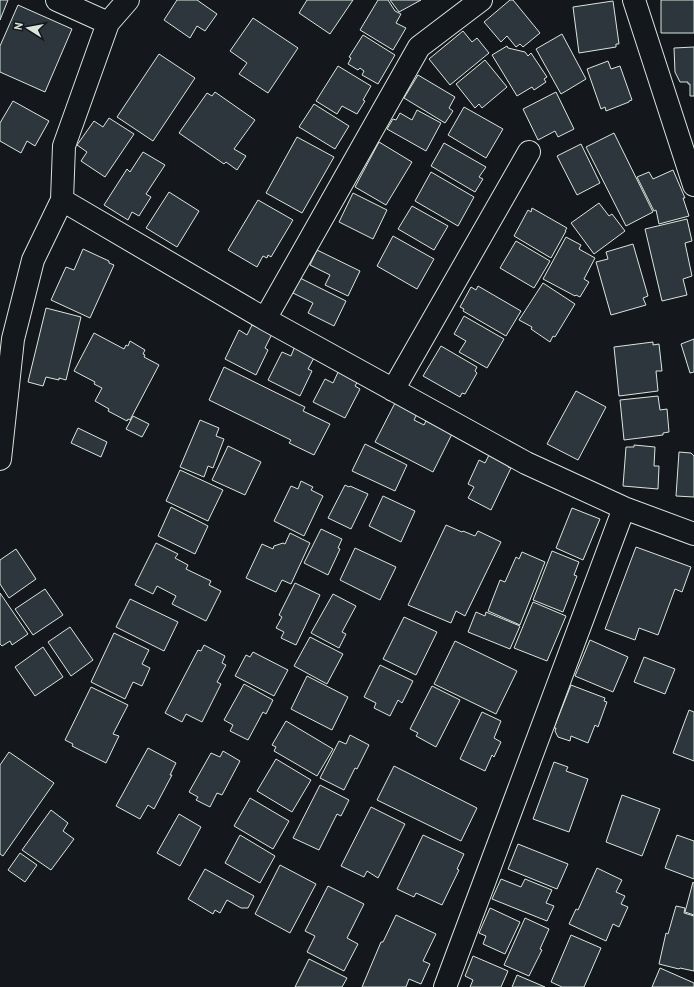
<svg xmlns="http://www.w3.org/2000/svg" width="694" height="987" font-family="'PT Sans',sans-serif">
	<rect width="100%" height="100%" fill="#14181c"/>
	<path fill="#2c363c" stroke="#d8e6dc" d="M0,0h8l-8,20z
		M177,0h20l20,14 -12,17 -8,-5 -7,12 -26,-18z
		M307,0h46l-23,34 -31,-21z
		M378,0h10l7,11 6,3 -5,9 10,5 -13,22 -33,-20z
		M390,0h31l-22,12z
		M510,0h3l27,33 -17,14 -3,-3 -4,3 -9,-11 -6,6 -17,-20z
		M661,0h33v33h-33z
		M613,1l6,43h-3v3l-37,6 -6,-46z
		M18,5l54,24 -27,63 -45,-20v-26z
		M253,18l45,30 -30,45 -29,-19 8,-11 -17,-12z
		M463,31l9,11 5,-4 12,15 -39,32 -21,-26z
		M562,34l24,45 -25,15 -25,-45z
		M363,35l32,20 -17,29 -16,-9 2,-4 -4,-3 -2,2 -10,-6 3,-6 -2,-1z
		M507,46l1,2 17,4 3,4 3,-3 16,24 -3,2 2,3 -12,8 -2,-3 -15,9 -25,-41z
		M694,47v49h-4v-12h-2v-2h-8l-5,-10 -1,-24z
		M159,54l36,24 -42,63 -36,-24z
		M485,60l22,27 -25,21 -3,-4 -4,4 -19,-24z
		M608,61l3,8 9,-3 12,34 -3,1v1l-23,9 -1,-4 -4,2 -14,-40z
		M338,66l33,20 -8,14 2,1 -8,13 -15,-8 -5,8 -21,-13z
		M418,75l37,22 -6,11 4,3 -8,12 -41,-25z
		M215,92l40,28 -21,29 12,7 -9,14 -11,-8 -2,2 -45,-31 28,-40 5,3z
		M556,92l18,37 -16,8 -3,-6 -17,9 -15,-31z
		M13,101l36,20 -14,25 -8,-5 -6,12 -21,-12v-18z
		M314,104l35,22 -14,23 -36,-22z
		M464,107l39,22 -17,29 -38,-23z
		M417,110l24,13 -15,28 -39,-22 6,-10 3,1 4,-7 12,7z
		M109,118l25,16 -29,43 -24,-16 6,-9 -10,-7 17,-24 9,6z
		M614,133l39,79 -27,14 -40,-79z
		M297,137l37,20 -32,56 -36,-20z
		M379,142l33,20 -26,43 -31,-18z
		M444,143l42,24 -7,10 4,2 -8,13 -44,-26z
		M581,144l19,39 -23,12 -20,-39z
		M143,152l22,13 -19,29 5,3 -12,19 -7,-4 -4,8 -24,-15 23,-36 3,3z
		M673,170l12,28h-2l6,18 -30,8 -3,-14 -2,1 -17,-34 12,-5 4,7z
		M431,172l43,25 -16,29 -43,-25z
		M169,192l30,19 -22,36 -31,-19z
		M353,193l34,17 -14,29 -34,-17z
		M258,200l35,20 -22,37 -3,-2 -1,3 -4,-2 -6,11 -29,-17z
		M599,203l10,13 3,-2 13,17 -31,23 -23,-31z
		M412,206l36,20 -14,24 -36,-21z
		M532,208l35,20 -2,3h1l-15,27 -37,-22 14,-26 3,2z
		M687,219l5,22 -7,2 7,33 -9,3 4,16 -25,6 -17,-72z
		M393,236l41,23 -17,30 -40,-23z
		M566,237l15,8 -2,4 16,9 -11,21 5,3 -9,15 -4,-2 -1,1 -32,-17z
		M516,241l34,20 -16,27 -34,-20z
		M633,244l15,52 -5,2 3,7 -35,10 -15,-53 12,-3 -2,-7z
		M83,249l26,12v2l5,2 -24,53 -39,-18 15,-33 8,3z
		M317,250l43,21 -12,25 -23,-11 5,-10 -20,-10z
		M300,278l46,23 -12,25 -26,-13 5,-10 -20,-10z
		M543,283l32,21 -20,33 -2,-1 -3,6 -19,-13 1,-2 -13,-7z
		M478,286l43,25 -15,25 -43,-25 1,-2 -4,-2 11,-20 5,3z
		M46,308l35,9 -15,63 -7,-2v2l-13,-3 -3,9 -15,-4z
		M464,316l40,23 -17,29 -28,-16 7,-11 -12,-7z
		M258,322l16,8 -9,18 3,2 -12,25 -31,-16 14,-29 8,5 5,-10 3,1z
		M94,333l30,16 2,-4 2,1 2,-5 15,9 -2,4 2,1 -1,2 15,8 -29,55 -2,-1 -1,2 -19,-10 1,-2 -14,-8 7,-13 -8,-4 1,-2 -21,-11z
		M694,339v33l-4,1 -9,-29z
		M653,342v3l6,-1 3,27h-6l2,20 -39,5 -5,-49z
		M295,346l22,6 -9,17 4,2 -12,25 -32,-16 14,-28 9,4z
		M441,346l36,21 -2,4 2,2 -12,21 -3,-1 -2,4 -37,-21z
		M224,367l81,40 -2,4 27,13 -16,31 -25,-12 2,-3 -82,-40z
		M340,368l18,13 -3,5 5,3 -15,29 -32,-16 12,-23 8,4z
		M576,391l30,16 -28,53 -31,-16z
		M658,396l2,14 7,-1 2,23 -6,1v2l-39,5 -4,-40z
		M396,401l22,11 -4,8 10,5 2,-4 26,13 -19,38 -58,-30z
		M133,416l16,8 -7,13 -16,-8z
		M200,420l19,8 -3,8 8,3 -11,29 -5,-2 -4,11 -24,-10z
		M78,428l29,14 -6,15 -30,-14z
		M365,444l42,21 -12,26 -43,-20z
		M634,445l21,2 -1,19h5l-1,23 -35,-3 3,-39h8z
		M228,446l33,16 -16,33 -33,-15z
		M679,452l12,1 3,3v41l-18,-1z
		M489,455l20,10 -1,2 3,1 -20,42 -23,-12 6,-11 -6,-3 11,-24 6,3z
		M180,470l43,20 -15,31 -42,-20z
		M301,481l12,6 -2,3 12,6 -19,40 -30,-15 17,-35 7,3z
		M345,485l4,2 1,-1 18,8 -17,35 -23,-11z
		M383,496l32,15 -14,31 -32,-16z
		M171,507l37,19 -13,28 -37,-18z
		M572,508l28,11 -17,41 -27,-12z
		M446,525l16,7 1,-1 12,5 3,-5 23,11 -36,74 -9,-5 -5,12 -43,-18z
		M321,529l21,10 -4,9 2,1 -12,26 -24,-12z
		M290,533l20,10 -19,41 -9,-4 -6,12 -30,-14 16,-34 11,5 1,-3 9,-3 2,1z
		M156,543l22,11 -3,4 13,7 -2,4 25,12 -2,4 12,6 -15,30 -34,-17 4,-8 -19,-10 -4,8 -18,-9z
		M636,547l55,20 -9,25 -7,-3 -17,46 -19,-7 -4,12 -30,-11z
		M355,548l41,19 -16,33 -40,-20z
		M16,549l20,30 -27,19 -9,-14v-24z
		M552,551l27,11 -5,13 3,1 -14,36 -30,-12z
		M522,552l23,10 -25,63 -32,-14 12,-31 5,2 11,-25 3,2z
		M295,583l25,12 -24,50 -15,-7 3,-6 -8,-4 6,-11 -3,-2z
		M45,589l18,26 -30,20 -18,-26z
		M0,593l28,41 -16,11 -2,-4 -8,5 -2,-2z
		M333,594l23,12 -14,26 4,2 -7,14 -28,-15z
		M130,599l48,23 -14,29 -48,-24z
		M533,602l33,14 -19,45 -33,-13z
		M476,612l9,4 1,-4 34,14 -10,23 -42,-17z
		M404,617l33,15 -21,43 -33,-16z
		M70,627l23,33 -22,16 -23,-34z
		M114,633l35,17 -7,14 8,4 -8,18 -9,-4 -8,17 -34,-17z
		M310,637l33,17 -16,30 -33,-18z
		M590,640l38,17 -15,35 -38,-16z
		M455,641l62,30 -21,43 -62,-30z
		M204,645l21,11 -3,7 4,2 -9,17 4,2 -19,38 -16,-8 -4,8 -17,-9 33,-63 3,1z
		M43,647l20,30 -28,19 -20,-29z
		M253,652l35,18 -14,26 -39,-20 11,-21 4,2z
		M644,657l31,12 -10,25 -31,-12z
		M380,665l33,16 -11,22 -4,-3 -8,16 -16,-8 2,-5 -12,-6z
		M307,676l41,21 -16,33 -41,-21z
		M244,684l29,16 -7,14 -3,-2 -15,28 -18,-9 3,-6 -9,-5z
		M571,685l34,13 -1,3 3,1 -9,25 -3,-2 -7,18 -17,-7 -1,5 -12,-4 -3,-6 1,-3h-2z
		M432,686l28,14 -24,47 -20,-11 2,-3 -8,-4z
		M91,687l37,18 -15,29 6,2 -13,27 -34,-17 1,-2 -8,-4z
		M689,710l5,2v49l-21,-8z
		M482,712l19,9 -7,17 7,4 -7,15 -2,-2 -7,16 -25,-12z
		M286,721l47,28 -16,27 -43,-25 2,-4 -4,-2z
		M350,735l19,10 -12,24 -2,-1 -11,22 -24,-12 19,-37 7,3z
		M148,748l28,15 -6,12h2l-18,34 -6,-4 -8,14 -24,-13z
		M223,751l17,10 -18,34 -5,-2 -7,14 -14,-7 2,-3 -9,-5 22,-39 9,4z
		M9,752l45,31 -51,73 -3,-2v-89z
		M276,759l35,21 -19,32 -35,-21z
		M554,762l14,5 -2,4 22,8 -19,53 -36,-13z
		M394,766l83,42 -16,33 -84,-41z
		M320,785l29,15 -8,16 -4,-2 -18,36 -26,-12z
		M622,795l38,14 -18,47 -36,-14z
		M250,798l39,23 -16,28 -39,-23z
		M371,807l34,17 -27,54 -11,-7 -3,6 -23,-11z
		M51,810l17,13 -5,8 11,8 -23,31 -29,-20z
		M179,814l22,13 -21,39 -23,-13z
		M240,835l35,21 -15,27 -35,-20z
		M423,835l41,19 -7,15 2,1 -17,35 -26,-12 -2,4 -17,-8z
		M677,835l17,6v38l-29,-11z
		M518,844l50,20 -11,25 -49,-20z
		M20,853l17,12 -12,17 -17,-12z
		M280,865l36,19 -26,49 -35,-19z
		M597,868l25,12 -6,12 9,4 -4,8 7,3 -9,20 -6,-3 -7,17 -37,-17 7,-15 2,1z
		M205,869l49,27 -6,12h-7l-14,-8 -7,13 -5,-3 -2,4 -25,-15z
		M501,879l20,8 4,-8 27,11 -6,13 8,3 -7,15 -55,-22z
		M693,882l1,1v32l-9,-3z
		M328,886l36,18 -17,34 11,6 -14,27 -37,-19 8,-16 -10,-5z
		M676,906l9,2 -1,5 10,3v55l-14,-3 -1,1 -20,-5 7,-31 2,1z
		M490,908l30,14 -15,32 -22,-10 3,-8 -7,-3z
		M396,915l40,19 -13,27 7,3 -9,20 -12,-5 -3,8h-44l19,-45h2z
		M525,918l24,11 -9,20 2,1 -13,26 -25,-11z
		M571,935l30,13 -17,39h-22l-11,-5z
		M473,956l35,15 -7,16h-31l3,-7 -8,-4z
		M309,959l38,19 -5,9h-47z
		M660,968l34,15v4h-42z
		M517,975l28,12h-33z"/>
	<g fill="none" stroke-linecap="round" stroke-linejoin="round">
		<defs>
			<path id="minor" d="M57,0l51,23
				M634,0l60,185
				M62,200l203,119 261,144 98,45 70,26
				M265,319l154,-272 62,-47
				M393,390l136,-238
				M0,459l13,-120 20,-79 29,-60 2,-54 44,-123 20,-23
				M445,987l179,-479"/>
		</defs>
		<use href="#minor" stroke="#d8e6dc" stroke-width="24"/>
		<use href="#minor" stroke="#14181c" stroke-width="22"/>
	</g>
	<g transform="translate(28 28) rotate(281)" stroke="#14181c" stroke-width="3" paint-order="stroke">
	<path d="M0-3L7 15L0 10L-7 15Z" fill="#d8e6dc"/>
	<text y="-6" font-size="11" font-weight="bold" text-anchor="middle" fill="#d8e6dc">N</text>
	</g>
</svg>
